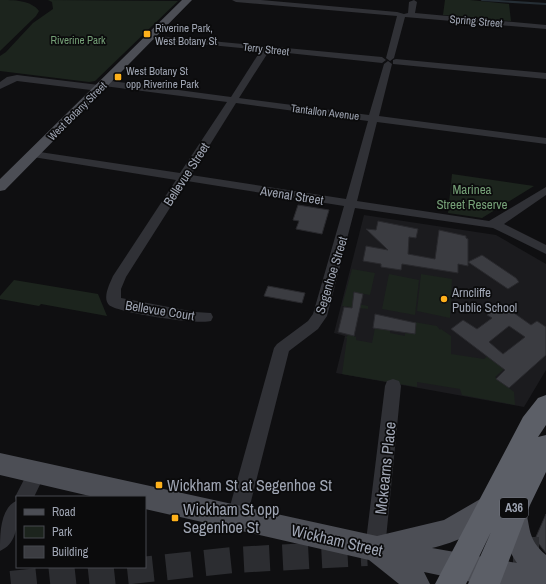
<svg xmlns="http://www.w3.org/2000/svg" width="546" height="584" font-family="'Archivo Narrow',sans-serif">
	<rect width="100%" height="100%" fill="#0f0f11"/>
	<path fill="#1b1b1e" d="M364,215l132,20 50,29v106l-22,37 -188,-34 9,-37 -11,-3z"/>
	<path fill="#1c241d" d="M0,0c14,0 31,0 39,11l-3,5 -36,35z
		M48,0l130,1 -83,80 -6,1 -89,-11v-15l6,-4 27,-29 20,-14 -1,-7z
		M445,0h25l39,4 2,17 -68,-6z
		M452,174l82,12 -52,32 -34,-5z
		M352,269l23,4 -5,22 -17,-3v11l15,3v3l-26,-3z
		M389,274l30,6 -4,35 -33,-6z
		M421,274l31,5 -2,39 -33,-7z
		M14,280l84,14 9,22 -66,-12 -2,2 -39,-7v-3z
		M390,321v12l15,3v-3l10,1 -1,-12 23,4 3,4 1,-1 10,7v18l33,5 12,-10 7,5 1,15 -9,8 19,15 1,13 -53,-10 -2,-6 -43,-7v5l-75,-13 5,-36 -3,-1h3l1,-3 8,3v3l16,3 3,-15 14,2z"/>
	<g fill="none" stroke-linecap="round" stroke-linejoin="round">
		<path stroke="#252e35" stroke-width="2" d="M482,0l64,4"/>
	</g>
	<path fill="#3b3c41" stroke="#29292d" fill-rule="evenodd" d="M298,205l31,5 -7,24 -26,-5 3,-8 -6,-1z
		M378,221l40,8 -2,9 -7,-1 -1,17 27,5 4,-29 27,6v2l2,1v27l-10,-2v9l-56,-9 -1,6 -20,-3v-3l-18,-3 3,-15 22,4 -22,-21 10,1z
		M482,255l34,23 3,4 -11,7 -40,-27z
		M268,286l37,7 -3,10 -38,-7z
		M354,292l9,2 -9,42 -16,-4 6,-25 8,1z
		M500,303l31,22 6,-4 9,6v28l-37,33 -13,-9 9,-9 -54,-41 12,-9 14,9 15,-11 -5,-3zM509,326l16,11 -22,17 -14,-12z
		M375,314l41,9 -1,11 -42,-6z
		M546,514v39l-11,-14z"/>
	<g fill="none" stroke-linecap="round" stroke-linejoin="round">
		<path stroke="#2c2d31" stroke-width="26" stroke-dasharray="26 13" stroke-linecap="butt" d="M513,550h33
			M11,584l222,-24 134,-7"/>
		<path fill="#303136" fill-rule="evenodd" d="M232,0h29l136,12 7,2 4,-1 1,-11 5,-2 3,2 -2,11 131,12v4l-141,-12 -11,41 -4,3 -4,-3 11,-42 -161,-14z
			M147,35l235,22 4,3 -4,3 -113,-12 -30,47 130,17 15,-51 4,-3 4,3 -13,52 167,22v6l-169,-22 -20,79 132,20 57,-34v8l-42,29 42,21v9l-53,-26 -138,-20 -28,108 -9,13 -29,22 -42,166 -3,7 -7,3 -7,-3 -3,-7 47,-169 3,-4 31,-23 5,-7 31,-108 -157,-25 -61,96 -5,12v9l74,14 16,1 2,4 -2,4c-12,4 -93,-8 -102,-16 -7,-7 1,-22 4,-29l63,-96 -143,-23 -5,-3 5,-3 147,22 47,-71 -123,-16 -5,-3 5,-3 127,17 30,-47 -111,-11h-3zM236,103l132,18 -22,78 -155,-24z
			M396,59l150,14v6l-153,-15v-4z
			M17,75l82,10 5,3 -5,3 -82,-10 -17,8v-7l7,-5z
			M393,379l6,2 2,5 -16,163 -3,7 -7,3 -7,-3 -3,-7 20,-163 2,-5z
			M37,463l6,3 3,6 -12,25h-17c0,19 4,45 -17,54 0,-17 0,-42 16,-50l-1,-4 16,-31z"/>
		<path fill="#4c4e55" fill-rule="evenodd" d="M182,0h10l-187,190 -5,1v-12z
			M0,453l377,83 67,-16 45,-26 9,4 3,8c-9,22 -47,37 -69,42l85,15c-11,-15 -19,-42 -12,-60l9,-3 9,3c9,23 2,34 23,52v29h-65l-57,-12 6,12h-31l-30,-24 -224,-51v-12h-51l-94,-22z"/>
		<path fill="#5c5f67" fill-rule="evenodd" d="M546,395v30l-8,12 8,-2v37l-16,33 -30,79h-32l23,-52 -25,52h-31l88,-167 15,-19z"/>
	</g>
	<g fill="#feb11b" stroke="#0b0b0c" stroke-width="1.5">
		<rect x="143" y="30" width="8" height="8" rx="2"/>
		<rect x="114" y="73" width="8" height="8" rx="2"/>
		<circle cx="444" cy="299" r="4"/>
		<rect x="155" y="481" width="8" height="8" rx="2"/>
		<rect x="171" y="514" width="8" height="8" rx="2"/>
	</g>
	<g text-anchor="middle" stroke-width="3.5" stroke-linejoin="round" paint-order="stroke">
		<g font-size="11" fill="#9fa5b3" stroke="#0b0b0c">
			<text transform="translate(476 21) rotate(5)" y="4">Spring Street</text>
			<text transform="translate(266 49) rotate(6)" y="4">Terry Street</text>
			<text transform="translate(77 111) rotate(-45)" y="4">West Botany Street</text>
			<text transform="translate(325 112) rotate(7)" y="4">Tantallon Avenue</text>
		</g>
		<g font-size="11" fill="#9fa5b3" stroke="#0b0b0c" text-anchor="start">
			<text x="155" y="32">Riverine Park,<tspan x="155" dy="13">West Botany St</tspan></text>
			<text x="126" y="75">West Botany St<tspan x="126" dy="13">opp Riverine Park</tspan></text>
		</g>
		<g font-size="11" fill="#75a077" stroke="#0b0b0c">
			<text x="78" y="44">Riverine Park</text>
		</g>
		<rect fill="#0b0b0c" stroke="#737781" stroke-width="1" x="500" y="498" width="28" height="20" rx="3"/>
		<g font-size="12" font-weight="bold" fill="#9fa5b3">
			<text x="514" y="512">A36</text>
		</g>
		<g font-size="13" fill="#9fa5b3" stroke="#0b0b0c">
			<text transform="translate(186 174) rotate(-57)" y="5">Bellevue Street</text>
			<text transform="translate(292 195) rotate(9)" y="5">Avenal Street</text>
			<text transform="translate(331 275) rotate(-73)" y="5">Segenhoe Street</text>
			<text transform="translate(160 310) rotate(9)" y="5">Bellevue Court</text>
		</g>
		<g font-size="13" fill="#75a077" stroke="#0b0b0c">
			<text x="472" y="194">Marinea<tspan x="472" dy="15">Street Reserve</tspan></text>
		</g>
		<g font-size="13" fill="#9fa5b3" stroke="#0b0b0c" text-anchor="start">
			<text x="452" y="297">Arncliffe<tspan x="452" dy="15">Public School</tspan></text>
		</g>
		<g font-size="16" fill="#9fa5b3" stroke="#0b0b0c">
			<text transform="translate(385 468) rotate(-84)" y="6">Mckearns Place</text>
			<text transform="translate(337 540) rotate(13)" y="6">Wickham Street</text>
		</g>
		<g font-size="16" fill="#9fa5b3" stroke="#0b0b0c" text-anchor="start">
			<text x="167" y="491">Wickham St at Segenhoe St</text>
			<text x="183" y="515">Wickham St opp<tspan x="183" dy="18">Segenhoe St</tspan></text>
		</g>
	</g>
	<rect x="16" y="496" width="130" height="72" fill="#0b0b0c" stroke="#46494f"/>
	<rect x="24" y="509" width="20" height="6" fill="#4c4e55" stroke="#46494f"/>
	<text x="52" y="516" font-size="12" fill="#9fa5b3">Road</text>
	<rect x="24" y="526" width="20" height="12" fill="#1c241d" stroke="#46494f"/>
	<text x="52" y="536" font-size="12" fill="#9fa5b3">Park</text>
	<rect x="24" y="546" width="20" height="12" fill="#3b3c41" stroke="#46494f"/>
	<text x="52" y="556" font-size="12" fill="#9fa5b3">Building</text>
</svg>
